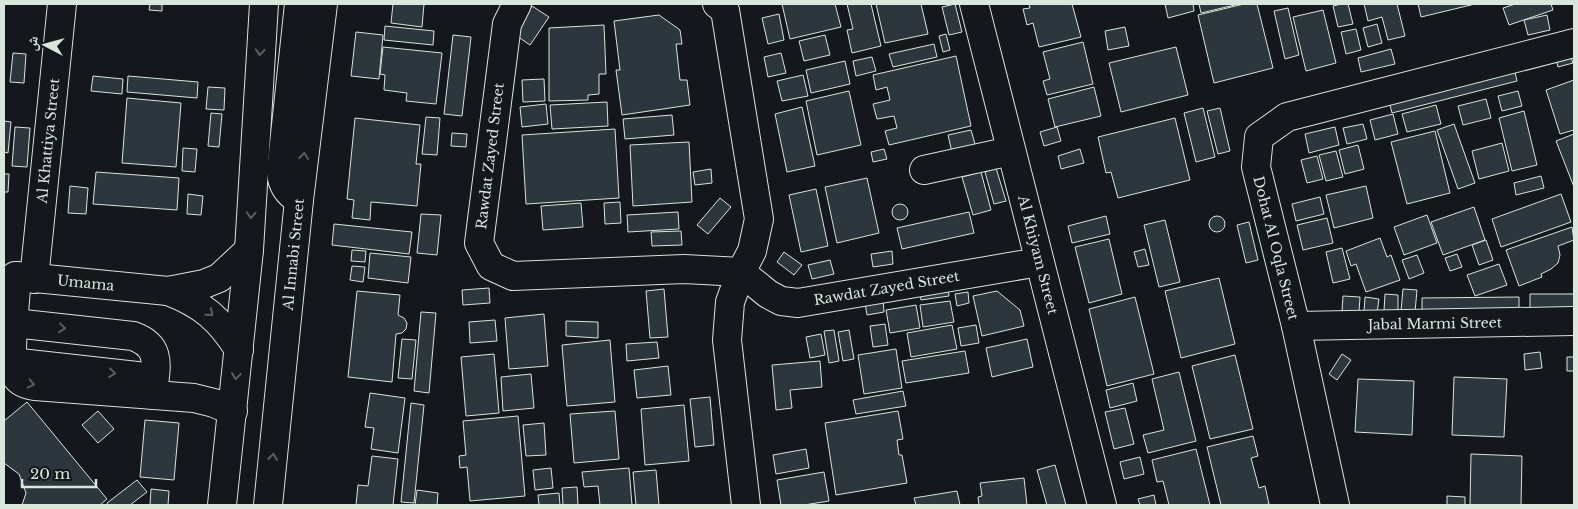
<svg xmlns="http://www.w3.org/2000/svg" width="1578" height="509" font-family="'Libre Baskerville','Noto Naskh Arabic',serif">
	<rect width="100%" height="100%" fill="#14181c"/>
	<path fill="#2c363c" stroke="#d8e6dc" d="M150,4h12v7l-13,-1z
		M393,4h31l-2,23 -31,-4z
		M782,4h53l6,23 -51,12z
		M847,4h24l10,42 -29,7 -5,-23 6,-1z
		M876,4h45l7,30 -43,9z
		M955,4l7,28 -13,3 -7,-28z
		M1029,4h43l9,33 -42,10 -6,-24 -6,2 -4,-16 7,-1z
		M1165,4h28l1,7 -26,7z
		M1199,4h40l-38,9z
		M1244,4h13l16,64 -59,15 -16,-68z
		M1341,4h7l5,20 -15,3 -5,-21z
		M1364,4h33l8,32 -17,4 -6,-23 -14,4z
		M1418,4h57l-54,13z
		M1515,4h36l2,6 -44,15 -6,-17z
		M532,6l17,11 -19,28 -16,-11z
		M1288,8l11,47 -14,4 -11,-48z
		M1323,10l13,53 -30,8 -13,-54z
		M779,14l5,26 -16,4 -6,-26z
		M659,15l21,15 2,14h-6l4,36h7l3,25 -68,10 -6,-45h4l-6,-49z
		M1547,15l3,15 -22,5 -4,-15z
		M1377,24l5,19 -14,4 -5,-19z
		M604,25l2,49h-7v20l-11,1v5l-39,1v-73z
		M385,26l49,5 -1,14 -49,-5z
		M1125,27l4,19 -21,4 -3,-19z
		M1356,29l5,21 -15,4 -5,-22z
		M356,32l27,3 -4,44 -28,-3z
		M946,34l4,16 -7,2 -4,-16z
		M453,35l18,2 -9,79 -18,-2z
		M825,35l5,20 -26,6 -5,-20z
		M1083,42l10,42 -46,11 -4,-14 7,-2 -7,-27z
		M934,44l3,13 -44,10 -4,-13z
		M383,47l59,6 -6,51 -30,-3 1,-8 -23,-3 1,-15 -5,-1z
		M1176,47l12,48 -67,17 -12,-49z
		M1391,49l4,15 -34,8 -3,-14z
		M13,53l13,1 -2,29 -14,-1z
		M781,53l5,20 -18,4 -4,-20z
		M1570,55l3,8 -15,4 -2,-8z
		M956,56l15,70 -82,19 -4,-14 12,-3 -3,-12 -17,3 -4,-15 17,-4 -3,-13 -11,3 -3,-15z
		M872,57l4,14 -20,5 -3,-15z
		M845,61l5,23 -39,9 -5,-23z
		M1514,68l3,13 -125,32 -3,-12z
		M803,75l5,21 -26,5 -5,-20z
		M93,76l30,3 -1,15 -31,-3z
		M128,76l70,6 -1,16 -70,-6z
		M544,79l1,22 -22,1 -1,-22z
		M1574,80v50l-14,4 -14,-44z
		M208,87l17,1 -1,22 -18,-1z
		M1094,87l7,29 -46,11 -7,-28z
		M849,91l12,54 -44,10 -11,-54z
		M1518,91l4,15 -20,5 -4,-15z
		M127,98l54,5 -5,64 -54,-4z
		M1486,99l5,19 -28,7 -5,-19z
		M607,102l1,24 -56,3 -2,-24z
		M546,104l2,20 -26,3 -2,-20z
		M1436,105l5,19 -34,8 -5,-18z
		M802,107l13,59 -28,6 -12,-58z
		M1203,108l12,49 -19,5 -12,-49z
		M1220,108l10,43 -12,3 -11,-43z
		M1524,111l13,54 -25,6 -13,-53z
		M211,113l11,1 -3,33 -11,-1z
		M1393,114l5,20 -23,6 -5,-20z
		M672,115l2,20 -49,4 -2,-20z
		M426,117l14,1 -3,37 -15,-1z
		M355,118l65,7 -4,39h5l-4,42 -46,-4 -1,18 -18,-2 2,-18 -7,-1z
		M1175,118l15,62 -72,18 -7,-26 -5,1 -8,-36z
		M4,121l7,1 -3,31 -4,-1z
		M1363,124l4,15 -20,5 -4,-16z
		M1454,124l21,59 -17,6 -21,-59z
		M15,127l15,1 -3,39 -15,-1z
		M1057,127l4,14 -17,5 -4,-14z
		M1335,127l4,18 -30,8 -4,-19z
		M615,129l4,69 -93,6 -4,-69z
		M971,130l6,21 -24,6 -5,-22z
		M1435,131l15,62 -43,11 -16,-62z
		M452,133l15,1 -1,13 -15,-1z
		M1574,134v53l-18,-46z
		M689,142l3,60 -59,4 -3,-61z
		M1502,143l7,28 -30,8 -7,-28z
		M1358,145l6,24 -19,5 -6,-24z
		M183,148l14,1 -2,23 -13,-1z
		M884,149l3,10 -14,3 -2,-10z
		M1080,149l4,14 -23,6 -3,-13z
		M1336,151l7,26 -17,4 -7,-26z
		M1317,156l6,23 -16,4 -6,-23z
		M996,168l10,33 -12,3 -9,-32z
		M711,169l1,14 -17,2 -2,-13z
		M96,172l83,6 -2,32 -84,-6z
		M981,172l10,38 -18,5 -11,-38z
		M4,174h5l-1,18h-4z
		M1541,176l3,12 -28,7 -2,-12z
		M867,178l12,55 -42,10 -12,-56z
		M70,186l18,2 -2,26 -18,-1z
		M1366,186l7,32 -39,10 -8,-33z
		M816,189l12,57 -27,6 -12,-57z
		M188,194l15,2 -2,19 -14,-1z
		M1561,194l10,28 -70,25 -9,-28z
		M1320,197l4,17 -28,7 -4,-17z
		M720,198l11,9 -23,27 -11,-9z
		M620,202l1,21 -16,1 -1,-21z
		M581,203l2,24 -40,3 -2,-24z
		M892 212a8 8 0 1 1 16 0a8 8 0 1 1-16 0Z
		M1474,207l11,33 -42,15 -12,-33z
		M678,212l1,17 -51,3 -1,-17z
		M969,212l5,21 -72,16 -5,-21z
		M421,214l20,1 -4,40 -20,-2z
		M1427,215l10,28 -33,12 -10,-28z
		M1106,216l4,18 -38,9 -4,-17z
		M1209 224a8 8 0 1 1 16 0a8 8 0 1 1-16 0Z
		M1327,218l6,25 -30,7 -6,-25z
		M1165,220l15,62 -21,5 -15,-62z
		M1249,222l9,38 -12,3 -9,-38z
		M334,224l78,8 -3,22 -77,-9z
		M1572,227l2,13 -16,6 2,9 -2,8 -7,6 -10,5 1,3 -23,9 -13,-36z
		M681,231l1,14 -30,1 -1,-14z
		M1380,238l7,19 4,-2 9,25 -34,12 -10,-28 -5,2 -5,-15z
		M1109,239l13,55 -33,9 -14,-56z
		M1486,240l7,20 -14,5 -7,-20z
		M1342,248l8,31 -17,4 -7,-31z
		M1145,249l4,16 -11,2 -4,-15z
		M352,250l14,1 -1,11 -14,-1z
		M892,251l1,13 -20,3 -2,-13z
		M784,252l18,13 -8,10 -17,-13z
		M370,253l41,4 -3,26 -40,-5z
		M1457,254l5,13 -12,4 -5,-13z
		M1417,255l7,18 -15,6 -7,-19z
		M830,260l4,14 -22,5 -4,-14z
		M1499,264l8,21 -32,11 -8,-21z
		M352,266l13,1 -2,15 -13,-2z
		M1219,278l16,66 -54,14 -16,-67z
		M947,282l2,14 -28,4 -2,-14z
		M489,288l1,15 -27,2 -1,-15z
		M664,289l4,48 -18,1 -4,-47z
		M1403,289l14,1 -2,22 -14,-1z
		M357,291l43,4 -2,20 6,3 3,5 -1,6 -4,4 -6,1 -4,48 -44,-5z
		M997,291l23,19 4,16 -42,10 -9,-40z
		M968,292l1,11 -12,3 -2,-12z
		M1385,294l13,1v17l-14,-1z
		M1530,294h44v15h-44z
		M1343,296l17,1 -1,15 -17,-1z
		M1135,297l19,77 -47,12 -18,-77z
		M1365,297l14,2 -2,14 -13,-1z
		M1519,297v14l-97,1v-14z
		M883,300l1,12 -17,3 -2,-12z
		M950,301l4,21 -31,5 -3,-22z
		M916,305l4,23 -30,5 -4,-23z
		M421,312l15,1 -7,80 -15,-2z
		M544,314l4,52 -39,3 -4,-51z
		M495,320l2,21 -27,2 -1,-21z
		M566,321l32,1v16l-32,-2z
		M885,324l3,21 -15,2 -3,-21z
		M952,325l5,24 -46,8 -4,-24z
		M976,325l3,18 -18,3 -3,-18z
		M834,330l5,31 -10,2 -5,-32z
		M849,330l5,29 -11,2 -5,-29z
		M821,334l4,21 -15,3 -4,-21z
		M402,339l14,1 -4,39 -14,-1z
		M1027,339l6,28 -41,10 -6,-29z
		M610,340l5,62 -48,4 -5,-61z
		M657,342l2,16 -32,3 -1,-17z
		M896,349l6,39 -38,6 -6,-39z
		M965,351l4,22 -63,10 -4,-22z
		M1540,352l2,16 -17,2 -1,-16z
		M494,354l5,59 -33,3 -5,-59z
		M1342,354l9,6 -14,20 -8,-6z
		M1235,355l18,74 -43,10 -18,-73z
		M1567,357h7v14h-7z
		M820,361l2,26 -32,3 2,18 -16,2 -4,-45z
		M668,366l3,29 -34,3 -3,-28z
		M1179,372l17,69 -48,12 -5,-18 21,-5 -12,-51z
		M531,374l3,34 -31,3 -2,-34z
		M1454,377l53,2 -3,58 -52,-2z
		M1358,379l56,2 -2,54 -57,-3z
		M1133,383l4,18 -27,7 -4,-18z
		M903,391l3,15 -50,8 -3,-14z
		M370,393l35,5 -7,55 -27,-4 3,-21 -9,-1z
		M710,397l4,48 -19,2 -5,-48z
		M27,402l80,97 -7,6h-78l4,-12 -7,-19 -15,-11v-42z
		M411,403l13,2 -10,98 -13,-1z
		M684,405l5,56 -44,4 -4,-56z
		M1125,408l9,36 -20,5 -9,-37z
		M98,411l16,18 -16,14 -16,-18z
		M615,411l4,48 -45,4 -4,-49z
		M898,411l5,28 -6,1 2,15h3l5,28 -71,12 -11,-72z
		M518,416l7,80 -55,5 -3,-34 -7,1 -1,-12 7,-1 -3,-34z
		M145,420l34,3 -5,57 -34,-3z
		M544,423l2,32 -20,1 -3,-31z
		M1253,436l5,20 -7,2 8,30 6,-2 4,18 -5,1h-43l-14,-58z
		M806,449l3,19 -33,6 -3,-19z
		M1196,449l14,56h-41l-6,-24 -6,1 -5,-22z
		M1471,454l51,2 -1,49h-51z
		M372,456l26,3 -5,46h-37l2,-20 10,1z
		M1140,457l4,17 -20,5 -4,-17z
		M1055,465l11,40h-19l-10,-35z
		M551,468l2,20 -18,2 -2,-20z
		M629,468l3,37h-32l-2,-19 -14,1 -2,-15z
		M656,470l3,35h-23l-3,-33z
		M824,472l5,29 -25,4h-23l-4,-25z
		M1024,478l3,27h-48l-1,-8 4,-1 -2,-13z
		M137,480l10,12 -17,13h-22l-1,-2z
		M577,487l1,18h-15l-1,-17z
		M151,489l18,2 -1,14h-18z
		M417,490l21,3 -1,12h-22z
		M957,491l3,14h-44l-2,-7z
		M559,493l1,12h-21l-1,-10z
		M1154,495l2,10h-16l-2,-6z
		M1447,496l18,1v8h-18z"/>
	<g fill="none" stroke-linecap="round" stroke-linejoin="round">
		<defs>
			<g id="minor">
				<path id="s1" d="M517,4l-10,20 -28,219 12,23 22,10 171,-7 57,3 27,22 13,7 17,2 241,-41"/>
				<path d="M717,4l8,6 34,209 -7,32 -11,21 -11,30 -3,38 19,165"/>
				<path id="s2" d="M974,4l128,501"/>
				<path d="M924,170l87,-19"/>
				<path d="M299,200c-12,-7 -17,-15 -18,-28l18,-168"/>
				<path id="s3" d="M15,276l153,15 36,-7 15,-6 30,-28"/>
				<path d="M17,276c-1,18 -9,87 -2,99 4,7 11,10 20,11l159,12 20,5 19,8"/>
				<path id="s4" d="M34,279l28,-275"/>
				<path d="M168,291c34,13 52,28 71,59"/>
				<path d="M14,323l119,13c31,11 22,32 20,59"/>
				<path id="s5" d="M1296,326l278,-5"/>
				<path d="M11,362l126,14"/>
				<path d="M222,505l27,-255 15,-246"/>
				<path id="s6" d="M268,505l31,-305 24,-196"/>
				<path d="M1335,505l-39,-179 -40,-159 3,-30 28,-20 287,-74"/>
			</g>
		</defs>
		<use href="#minor" stroke="#d8e6dc" stroke-width="30"/>
		<use href="#minor" stroke="#14181c" stroke-width="28"/>
	</g>
	<defs><path id="oneway-chevron" d="M-2-3.5L2.5 0L-2 3.5" fill="none" stroke-width="1.6" stroke-linecap="round" stroke-linejoin="round" transform="scale(1.25)"/></defs>
	<g stroke="#59605f">
		<use href="#oneway-chevron" transform="translate(260 52) rotate(94)"/>
		<use href="#oneway-chevron" transform="translate(304 156) rotate(-83)"/>
		<use href="#oneway-chevron" transform="translate(251 215) rotate(93)"/>
		<use href="#oneway-chevron" transform="translate(210 313) rotate(40)"/>
		<use href="#oneway-chevron" transform="translate(62 328) rotate(6)"/>
		<use href="#oneway-chevron" transform="translate(112 373) rotate(6)"/>
		<use href="#oneway-chevron" transform="translate(236 376) rotate(96)"/>
		<use href="#oneway-chevron" transform="translate(31 384) rotate(13)"/>
		<use href="#oneway-chevron" transform="translate(273 457) rotate(-84)"/>
	</g>
	<g text-anchor="middle" stroke-width="4" stroke-linejoin="round" paint-order="stroke">
		<g font-size="14" fill="#d8e6dc" stroke="#14181c">
			<text dy="5" stroke="none"><textPath href="#s4" startOffset="139">Al Khattiya Street</textPath></text>
			<text transform="translate(490 156) rotate(-83)" y="5">Rawdat Zayed Street</text>
			<text transform="translate(1276 248) rotate(76)" y="5">Dohat Al Oqla Street</text>
			<text dy="5" stroke="none"><textPath href="#s6" startOffset="252">Al Innabi Street</textPath></text>
			<text dy="5" stroke="none"><textPath href="#s2" startOffset="259">Al Khiyam Street</textPath></text>
			<text dy="5" stroke="none"><textPath href="#s3" startOffset="71">Umama</textPath></text>
			<text dy="5" stroke="none"><textPath href="#s1" startOffset="678">Rawdat Zayed Street</textPath></text>
			<text dy="5" stroke="none"><textPath href="#s5" startOffset="139">Jabal Marmi Street</textPath></text>
		</g>
	</g>
	<rect width="1578" height="509" fill="none" stroke="#d8e6dc" stroke-width="10"/>
	<g transform="translate(45 45) rotate(276)" stroke="#14181c" stroke-width="4" paint-order="stroke">
	<path d="M0-4L9 19L0 12L-9 19Z" fill="#d8e6dc"/>
	<text y="-8" font-size="14" font-weight="bold" text-anchor="middle" fill="#d8e6dc">ش</text>
	</g>
	<path d="M22 479v8h74v-8" fill="none" stroke="#d8e6dc" stroke-width="2.5"/>
	<text x="30" y="479" font-size="15" fill="#d8e6dc" stroke="#14181c" stroke-width="4" paint-order="stroke">20 m</text>
</svg>
